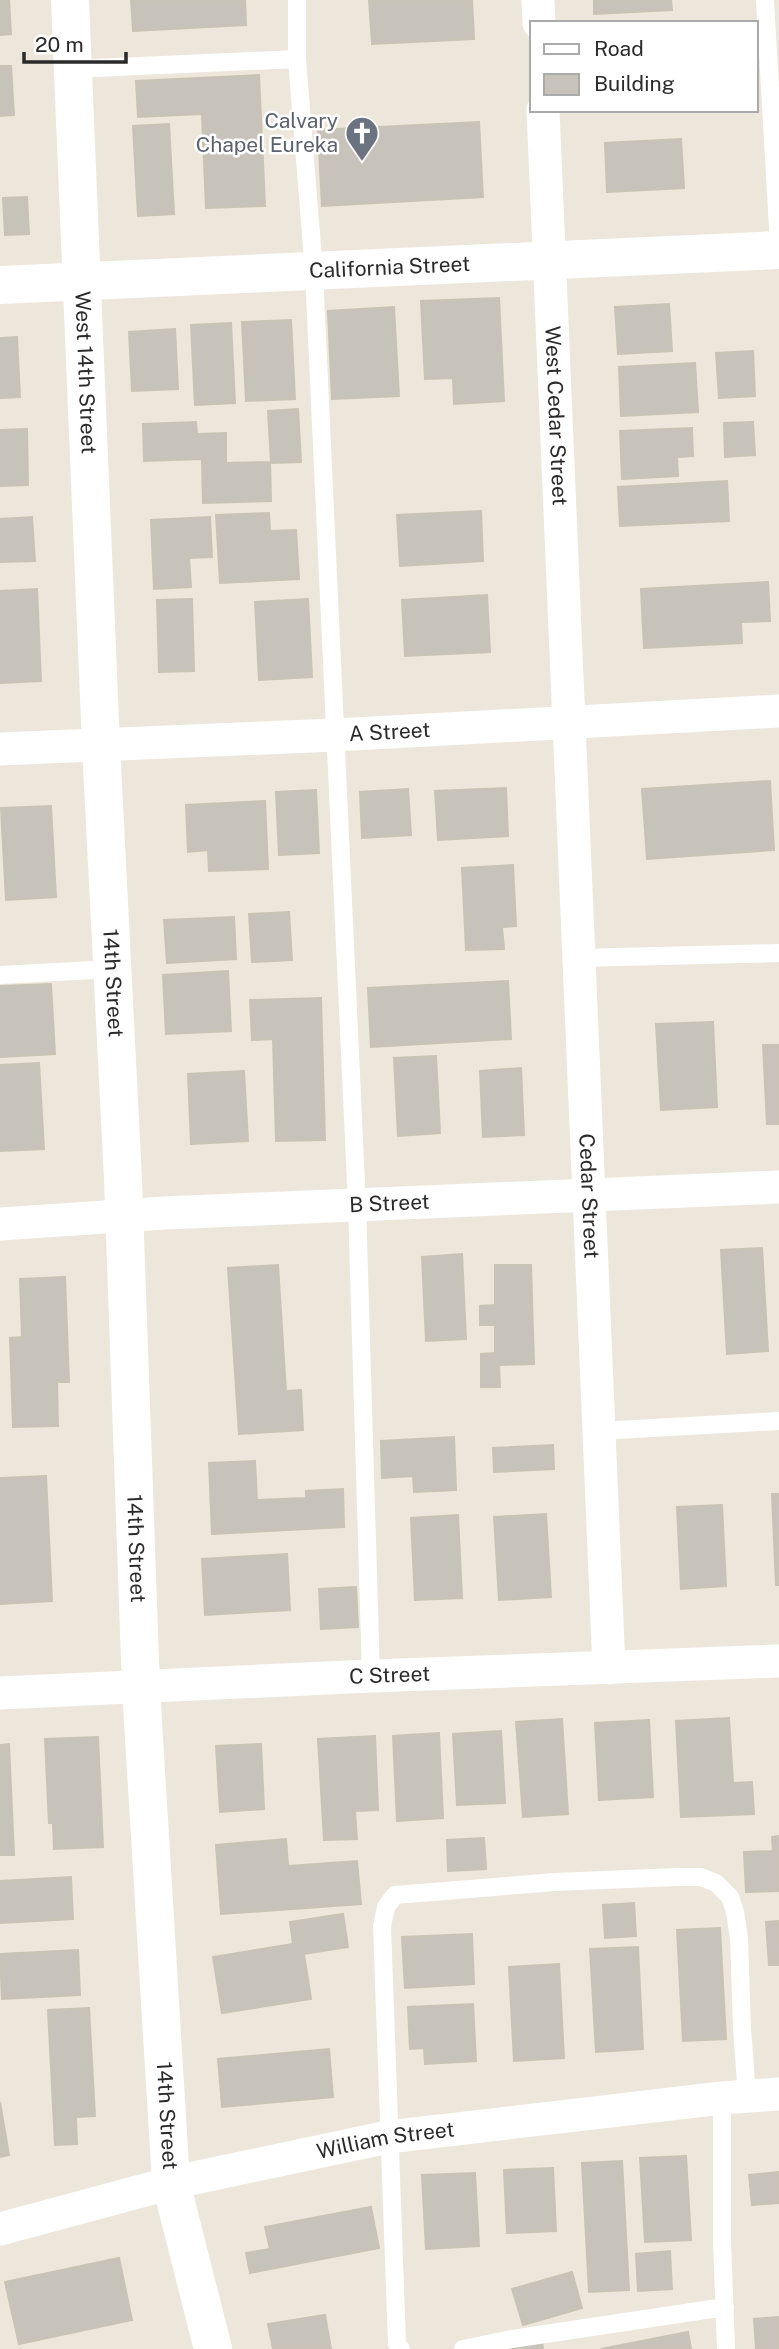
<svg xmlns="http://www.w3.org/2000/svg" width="779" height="2349" font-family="'Public Sans',sans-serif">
	<rect width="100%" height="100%" fill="#ede7db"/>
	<path fill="#c8c3ba" stroke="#c8c3b4" stroke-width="2" d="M0,0h9l2,34 -11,1z
		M131,0h114l1,25 -113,6z
		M369,0h103l2,39 -102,5z
		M594,0h77l1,10 -78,4z
		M0,66h11l3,49 -14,1z
		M259,75l6,131 -59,2 -4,-94 -64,3 -2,-36z
		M479,122l4,75 -161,9 -4,-76z
		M169,124l5,90 -36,2 -5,-90z
		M681,139l3,49 -77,4 -2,-49z
		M27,197l2,37 -24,1 -2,-37z
		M499,298l5,103 -50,3 -1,-26 -28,1 -4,-78z
		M669,304l3,47 -54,3 -3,-47z
		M394,307l5,89 -67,3 -4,-88z
		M291,320l4,79 -49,2 -4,-79z
		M231,323l4,80 -40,2 -4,-80z
		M175,329l3,60 -46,2 -3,-59z
		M17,337l3,60 -20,1v-60z
		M753,351l2,45 -36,2 -3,-45z
		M695,363l3,49 -77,4 -2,-49z
		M298,409l3,53 -30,1 -3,-52z
		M196,422l1,12 29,-1v30l44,-1 1,39 -68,2 -1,-44 -58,2 -1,-37z
		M753,422l2,33 -30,2 -1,-34z
		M692,428l1,28 -16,1 1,19 -56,3 -2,-48z
		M27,429l1,56 -28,1v-56z
		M727,481l2,40 -109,5 -2,-39z
		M481,511l2,50 -83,5 -3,-51z
		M269,513l1,18 26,-1 3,49 -79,4 -4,-68z
		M32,517l3,44 -35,1v-43z
		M210,517l2,40 -23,1 2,29 -37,2 -3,-69z
		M768,582l2,39 -29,1 1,21 -98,5 -3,-59z
		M37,589l4,92 -41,2v-92z
		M487,595l3,57 -85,4 -3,-56z
		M192,599l2,72 -35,1 -2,-72z
		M308,599l4,78 -53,3 -4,-78z
		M770,781l4,69 -127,9 -5,-70z
		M506,788l2,48 -70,4 -3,-49z
		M408,789l3,46 -49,3 -2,-46z
		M316,790l3,63 -40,2 -3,-63z
		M265,801l3,68 -59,2 -1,-21 -20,2 -2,-47z
		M51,806l5,91 -50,3 -5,-92z
		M513,865l3,61 -14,1 2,22 -38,1 -4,-82z
		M289,912l3,48 -40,2 -3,-48z
		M234,917l2,42 -69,4 -3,-43z
		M228,971l3,60 -65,3 -3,-59z
		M508,981l3,58 -140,8 -3,-59z
		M51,984l4,70 -55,3v-71z
		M321,998l4,142 -49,1 -3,-102 -21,1 -2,-40z
		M713,1022l4,85 -56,3 -5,-86z
		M763,1045h16v79h-12z
		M436,1056l4,77 -42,3 -4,-78z
		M39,1063l5,86 -44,2v-86z
		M521,1068l3,67 -41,2 -3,-66z
		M244,1071l4,70 -57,3 -3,-70z
		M762,1248l6,103 -41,3 -6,-104z
		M462,1254l4,85 -40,2 -4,-84z
		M278,1265l8,126 15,-1 2,40 -64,4 -11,-166z
		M495,1265h36l3,99 -35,1 1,22h-19v-33l14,-1v-28h-15v-19l15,-1z
		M65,1277l4,105h-12l1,44 -45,1 -3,-89 12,-1 -2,-58z
		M454,1437l2,53 -42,2 -1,-16 -31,2 -1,-37z
		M553,1445l1,24 -60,3 -1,-24z
		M255,1461l2,39 49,-2v-7l37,-2 1,38 -132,7 -3,-71z
		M46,1476l6,125 -52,3v-126z
		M772,1494h7v91h-3z
		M722,1505l4,81 -45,3 -4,-82z
		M546,1514l5,83 -52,3 -5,-83z
		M458,1515l4,83 -47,2 -4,-82z
		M287,1554l3,56 -85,5 -3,-56z
		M356,1587l2,40 -37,2 -2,-40z
		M729,1718l4,65 19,-1 2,32 -73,3 -5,-96z
		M562,1719l6,95 -45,3 -7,-95z
		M649,1720l4,77 -54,3 -4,-77z
		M501,1731l4,72 -48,2 -4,-71z
		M439,1733l4,85 -46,3 -4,-85z
		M375,1736l3,74 -23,1 2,28 -33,1 -6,-101z
		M98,1737l5,110 -49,2 -1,-26h-4l-4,-84z
		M9,1744l5,111h-14v-110z
		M261,1744l3,65 -44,3 -4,-66z
		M779,1836v55l-33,1 -2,-40 29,-1 -1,-14z
		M484,1838l2,31 -38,2 -1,-31z
		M286,1839l2,27 69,-5 4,43 -140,10 -5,-69z
		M71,1877l2,42 -73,4v-42z
		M634,1903l2,33 -31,2 -2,-33z
		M343,1914l5,33 -44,7 7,45 -89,14 -9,-56 80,-13 -3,-22z
		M779,1921v44h-10l-3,-43z
		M720,1928l6,111 -43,2 -6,-111z
		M472,1934l2,50 -69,4 -3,-51z
		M638,1947l5,102 -47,3 -6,-103z
		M78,1950l2,45 -78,4 -2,-45z
		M559,1964l5,94 -50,3 -5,-94z
		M473,2004l3,57 -51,3 -1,-16 -14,1 -2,-42z
		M89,2008l6,108 -19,1 1,27 -22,1 -7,-135z
		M329,2049l4,48 -111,10 -4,-48z
		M0,2102l9,53 -9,2z
		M686,2156l5,84 -46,2 -5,-84z
		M622,2161l7,129 -40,2 -7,-129z
		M553,2168l3,63 -49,2 -3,-63z
		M779,2172v31l-27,2 -3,-30z
		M475,2173l4,73 -53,3 -4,-74z
		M371,2207l8,41 -129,25 -4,-20 24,-4 -5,-22z
		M670,2251l2,38 -34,2 -2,-37z
		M119,2258l13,62 -113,24 -14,-62z
		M572,2272l10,36 -59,17 -11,-36z
		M325,2315l6,34h-58l-5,-25z
		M779,2317v32h-23l-2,-30z
		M688,2332l3,17h-90z
		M542,2341l1,8h-43z"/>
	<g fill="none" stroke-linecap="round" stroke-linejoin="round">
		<path stroke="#fff" stroke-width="18" d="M297,0v59l17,213 43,933 14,471
			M765,0l14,246
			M73,69l224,-10
			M580,958l199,-5
			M0,975l113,-6
			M599,1431l180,-10
			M722,2098v143l4,108
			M401,2349l-4,-5 -15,-418 4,-19 9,-12 160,-13 122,-5h24l15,6 14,14 5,15 4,26 3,90 5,68
			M463,2349l49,-10 213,-32"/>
		<g stroke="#fff" stroke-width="33">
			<path d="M538,0l1,23"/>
			<path id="s1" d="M543,110l66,1558"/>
			<path id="s2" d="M0,749l335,-14 444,-24"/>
			<path id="s3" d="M0,1224l164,-11 615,-26"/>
			<path id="s4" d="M0,1693l371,-17 408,-15"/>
			<path id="s5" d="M0,2229l171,-46 217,-46 334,-39 57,-4"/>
		</g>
		<g stroke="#fff" stroke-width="38">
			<path id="s6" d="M70,0l31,745 22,434 18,509 30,495 42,166"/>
			<path id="s7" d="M0,285l779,-35"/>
		</g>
	</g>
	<defs>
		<symbol id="church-pin" viewBox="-11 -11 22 30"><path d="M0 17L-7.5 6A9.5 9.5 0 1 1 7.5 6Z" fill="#6b7280" stroke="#fff"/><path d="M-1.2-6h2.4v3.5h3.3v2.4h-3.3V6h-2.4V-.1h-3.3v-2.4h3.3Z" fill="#fff"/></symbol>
	</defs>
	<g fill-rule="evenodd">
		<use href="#church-pin" x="343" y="114" width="38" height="52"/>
	</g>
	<g text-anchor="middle" stroke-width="5" stroke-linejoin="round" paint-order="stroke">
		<g font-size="21" fill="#5b616d" stroke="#fff" text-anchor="end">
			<text x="338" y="128">Calvary<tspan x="338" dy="24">Chapel Eureka</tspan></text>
		</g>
		<g font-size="21" fill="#2a2a2a" stroke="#fff">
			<text dy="7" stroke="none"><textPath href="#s7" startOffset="390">California Street</textPath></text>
			<text dy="7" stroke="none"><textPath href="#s6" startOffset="373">West 14th Street</textPath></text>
			<text dy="7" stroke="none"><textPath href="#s1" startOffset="306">West Cedar Street</textPath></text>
			<text dy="7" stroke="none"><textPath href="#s2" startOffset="390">A Street</textPath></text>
			<text dy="7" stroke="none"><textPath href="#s6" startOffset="984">14th Street</textPath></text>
			<text dy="7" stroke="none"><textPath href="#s1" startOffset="1087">Cedar Street</textPath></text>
			<text dy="7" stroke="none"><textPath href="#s3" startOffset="390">B Street</textPath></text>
			<text dy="7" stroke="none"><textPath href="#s6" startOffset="1550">14th Street</textPath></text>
			<text dy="7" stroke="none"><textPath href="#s4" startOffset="390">C Street</textPath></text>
			<text dy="7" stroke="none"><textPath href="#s6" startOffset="2118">14th Street</textPath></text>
			<text dy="7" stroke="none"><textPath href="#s5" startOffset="396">William Street</textPath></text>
		</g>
	</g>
	<rect x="530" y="21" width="228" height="91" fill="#ffffff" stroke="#aaaaaa" stroke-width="2"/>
	<rect x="544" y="44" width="35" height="10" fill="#ffffff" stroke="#aaaaaa" stroke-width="2"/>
	<text x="594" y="56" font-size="21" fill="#2a2a2a">Road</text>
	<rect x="544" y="74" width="35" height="21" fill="#c8c3ba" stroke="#aaaaaa" stroke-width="2"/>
	<text x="594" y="91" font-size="21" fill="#2a2a2a">Building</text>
	<path d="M24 52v10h102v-10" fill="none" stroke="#2a2a2a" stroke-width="3.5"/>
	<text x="35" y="52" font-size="21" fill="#2a2a2a" stroke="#ffffff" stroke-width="5" paint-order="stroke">20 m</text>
</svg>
